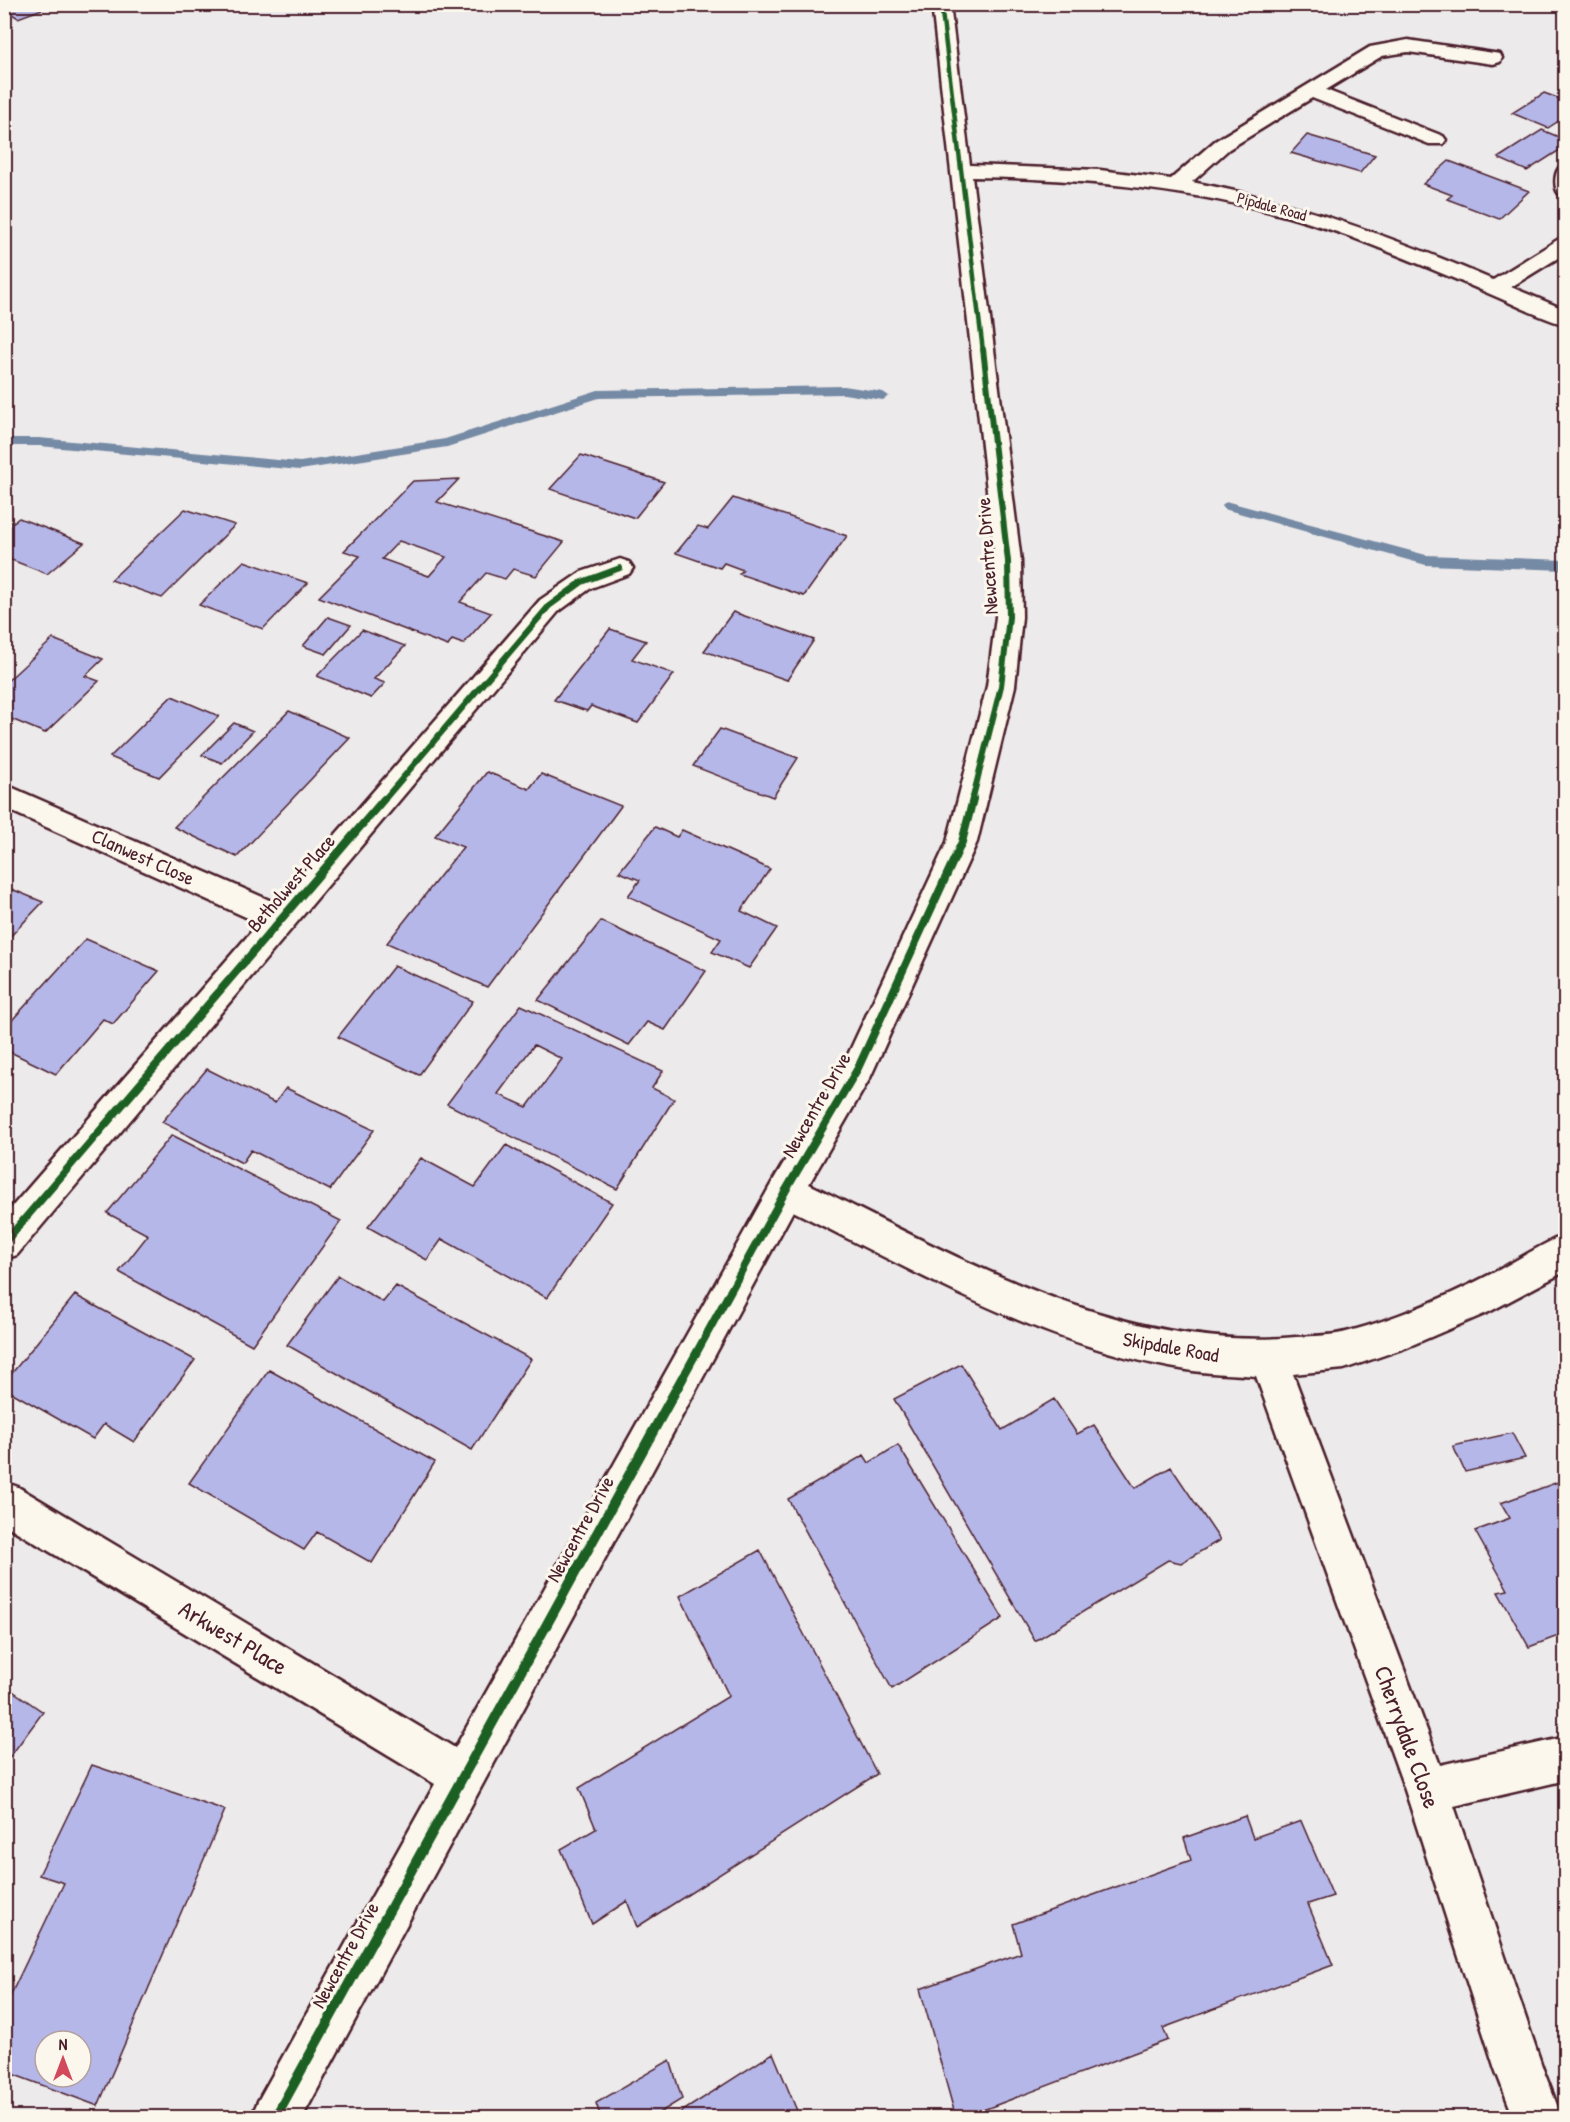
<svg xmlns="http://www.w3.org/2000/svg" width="1570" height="2122" font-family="'Patrick Hand',sans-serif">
	<rect width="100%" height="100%" fill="#edeaeb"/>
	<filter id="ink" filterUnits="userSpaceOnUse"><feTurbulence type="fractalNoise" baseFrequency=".0167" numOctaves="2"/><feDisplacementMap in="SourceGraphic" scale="12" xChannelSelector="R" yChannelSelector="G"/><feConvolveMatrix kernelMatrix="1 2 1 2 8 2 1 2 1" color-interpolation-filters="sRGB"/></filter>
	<g filter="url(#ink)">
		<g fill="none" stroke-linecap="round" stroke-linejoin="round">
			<path fill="#758aa4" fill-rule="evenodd" d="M844,386l39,6 6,4 -6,4 -39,-6 -245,4 -152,49 -147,23 -261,-24h-35v-8h35l261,24 145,-23 153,-49z
				M1229,502l197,53 140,5v10l-140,-5 -202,-56 -2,-3 2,-3z"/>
		</g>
		<path fill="#b6b7e9" stroke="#4a1f2b" stroke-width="1.5" fill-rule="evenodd" d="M56,4l-38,14 -14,-9 2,-5z
			M1544,93l22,8v15l-18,12 -36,-15z
			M1542,130l24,10v6l-39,25 -29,-13z
			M1307,135l68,20 -15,18 -69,-20z
			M1449,161l80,30 -30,28 -52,-20 5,-4 -29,-11z
			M581,455l83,27 -29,36 -85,-29z
			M459,479l-22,23 127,40 -28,34 -23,-7 -8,10 -19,-6 -26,29 31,11 -28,31 -11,-4 -4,6 -129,-49 41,-41 -16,-5 69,-70zM399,541l47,16 -17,19 -47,-17z
			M733,498l114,38 -43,60 -65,-22 4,-4 -19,-7 -4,5 -44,-15 22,-27 10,3z
			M185,509l50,16 -73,73 -51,-18z
			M19,518l65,25 -37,31 -43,-17v-28z
			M244,561l64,22 -45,46 -64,-24z
			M733,612l81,28 -27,40 -83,-29z
			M328,617l23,8 -25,29 -23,-8z
			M610,629l36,12 -14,18 42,15 -36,49 -47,-17 -4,5 -33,-11z
			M362,630l43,16 -31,33 11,4 -14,15 -54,-22z
			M53,639l50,20 -18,17 14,5 -54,52 -41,-17v-32z
			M172,696l47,20 -60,61 -49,-20z
			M289,711l61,27 -113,119 -63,-30z
			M234,723l19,8 -31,32 -20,-8z
			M720,729l78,29 -25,39 -80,-31z
			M487,772l42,17 12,-15 80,32 -134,181 -100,-44 76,-96 -28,-11z
			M655,827l22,10 5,-7 88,39 -29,42 36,17 -28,40 -37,-16 9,-13 -93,-43 12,-16 -21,-8z
			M4,886l39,16 -39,41z
			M601,921l105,50 -41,59 -18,-8 -18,23 -91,-45z
			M86,939l73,32 -46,53 -10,-5 -47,55 -52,-25v-20z
			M394,966l79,35 -54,74 -81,-38z
			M521,1005l142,66 -11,17 22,11 -57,90 -170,-85zM534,1045l28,14 -35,48 -29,-13z
			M207,1069l68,34 11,-15 88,42 -44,60 -79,-40 -9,13 -80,-41z
			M172,1135l169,86 -89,124 -133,-73 29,-37 -41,-22z
			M506,1145l106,58 -65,95 -105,-59 -15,21 -59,-33 53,-69 54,29z
			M338,1276l45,26 13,-16 135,73 -59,91 -185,-105z
			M75,1295l120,65 -61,82 -30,-18 -11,15 -89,-51v-5z
			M961,1364l41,66 52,-31 23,35 17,-9 41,63 36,-21 49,73 -39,23 -13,-3 -133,81 -141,-242z
			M269,1370l166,92 -63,101 -55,-31 -13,18 -115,-67z
			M1512,1433l13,25 -60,14 -12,-26z
			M898,1445l105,173 -111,71 -104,-190 76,-44 5,8z
			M1566,1479v154l-37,14 -31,-55 10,-2 -33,-59 35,-13 -9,-15z
			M760,1550l117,224 -240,153 -10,-26 -35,23 -31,-75 35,-20 -17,-41 150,-92 -49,-100z
			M4,1685l39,27 -39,53z
			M92,1765l133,45 -127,296 -94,-35v-62l60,-126 -25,-8zM45,2041h36v36h-36z
			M1245,1816l8,22 48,-17 32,75 -25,8 25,61 -170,63 5,12 -206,78h-6l-36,-129 101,-36 -8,-29 178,-64 -7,-22z
			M773,2053l27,65h-124l-1,-2z
			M670,2060l12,39 -31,19h-50l-5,-15z"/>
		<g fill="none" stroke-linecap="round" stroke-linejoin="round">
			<defs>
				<path id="minor" d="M932,4h18l20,161 130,5 71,9 44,-38 155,-94 38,-7 92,14 2,4 -2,4 -7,2 -85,-12 -26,4 -56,34 117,46 3,4 -3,4h-14l-117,-46 -83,51 -37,33c105,20 203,56 301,98l66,-41 7,-2v16l-55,34 55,23v15c-26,-7 -52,-21 -76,-31 -46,-20 -92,-39 -139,-57 -122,-45 -250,-58 -379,-60l49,384 1,56 -7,69 -38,156 -107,236 -61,106c151,74 313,169 487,153 18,-1 37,-1 54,-6 48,-13 96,-34 139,-56 26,-13 50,-30 77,-41v37l-77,41 -84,36 -61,21 -51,5 147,391 126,-28v43l-112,26 89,263 19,49h-48l-19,-49 -90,-279 -149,-414c-21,-2 -42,-2 -63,-5 -142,-21 -273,-97 -400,-160l-491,907h-51l7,-17 177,-317 -431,-260v-42l14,5 437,261 319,-569 72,-120 101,-217 40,-156 9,-69 -1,-56z
					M1566,166v30l-7,-2c-5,-6 -5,-19 0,-26z
					M620,559l9,3 4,6 -4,6 -38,14 -33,24 -541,643 -13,4v-43l255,-293 -255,-115v-24l272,119 264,-303 41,-28z"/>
			</defs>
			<use href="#minor" stroke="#4a1f2b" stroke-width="5"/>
			<use href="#minor" fill="#fbf7ec" fill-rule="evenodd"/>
			<defs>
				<path id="cycleway-far3" d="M941,4l42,347"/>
				<path id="cycleway-far2" d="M383,801l166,-195 33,-24 38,-14
					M972,801l29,-115 8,-69 -1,-56 -25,-212"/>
				<path id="cycleway-far1" d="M4,1243l380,-444
					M682,1379l104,-189 72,-122 104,-226 11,-43"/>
				<path id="cycleway" d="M275,2118l408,-741"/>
			</defs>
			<use href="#cycleway-far3" stroke="#fbf7ec" stroke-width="7"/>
			<use href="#cycleway-far2" stroke="#fbf7ec" stroke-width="9"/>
			<use href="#cycleway-far1" stroke="#fbf7ec" stroke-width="11"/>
			<use href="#cycleway" stroke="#fbf7ec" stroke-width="14"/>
			<use href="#cycleway-far3" stroke="#1b5e20" stroke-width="4.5"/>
			<use href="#cycleway-far2" stroke="#1b5e20" stroke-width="6"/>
			<use href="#cycleway-far1" stroke="#1b5e20" stroke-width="8"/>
			<use href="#cycleway" stroke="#1b5e20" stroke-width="10"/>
		</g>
	</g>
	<g text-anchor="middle" stroke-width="6" stroke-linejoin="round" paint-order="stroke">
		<g font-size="16" fill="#4a1f2b" stroke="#fbf7ec">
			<text transform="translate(1272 206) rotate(15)" y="6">Pipdale Road</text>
		</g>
		<g font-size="20" fill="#4a1f2b" stroke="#fbf7ec">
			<text transform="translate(987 556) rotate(-94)" y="7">Newcentre Drive</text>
			<text transform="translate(143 857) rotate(24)" y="7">Clanwest Close</text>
			<text transform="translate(291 883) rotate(-49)" y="7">Betholwest Place</text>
			<text transform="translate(816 1105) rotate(-60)" y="7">Newcentre Drive</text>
			<text transform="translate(1171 1347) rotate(10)" y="7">Skipdale Road</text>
			<text transform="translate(580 1529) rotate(-61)" y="7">Newcentre Drive</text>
			<text transform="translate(345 1955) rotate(-61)" y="7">Newcentre Drive</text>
		</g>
		<g font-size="24" fill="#4a1f2b" stroke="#fbf7ec">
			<text transform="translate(233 1638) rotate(31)" y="8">Arkwest Place</text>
			<text transform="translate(1407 1737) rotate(70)" y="8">Cherrydale Close</text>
		</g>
	</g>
	<rect width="1570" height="2122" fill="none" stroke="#fbf7ec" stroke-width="24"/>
	<rect x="12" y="12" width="1546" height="2098" fill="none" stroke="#4a1f2b" stroke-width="2" filter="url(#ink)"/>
	<g transform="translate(63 2059)"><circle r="28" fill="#fbf7ec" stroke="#b4a19f" stroke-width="1.5"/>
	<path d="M0-4.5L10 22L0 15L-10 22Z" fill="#d1495b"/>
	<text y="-9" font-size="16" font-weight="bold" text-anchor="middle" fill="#4a1f2b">N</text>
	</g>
</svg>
